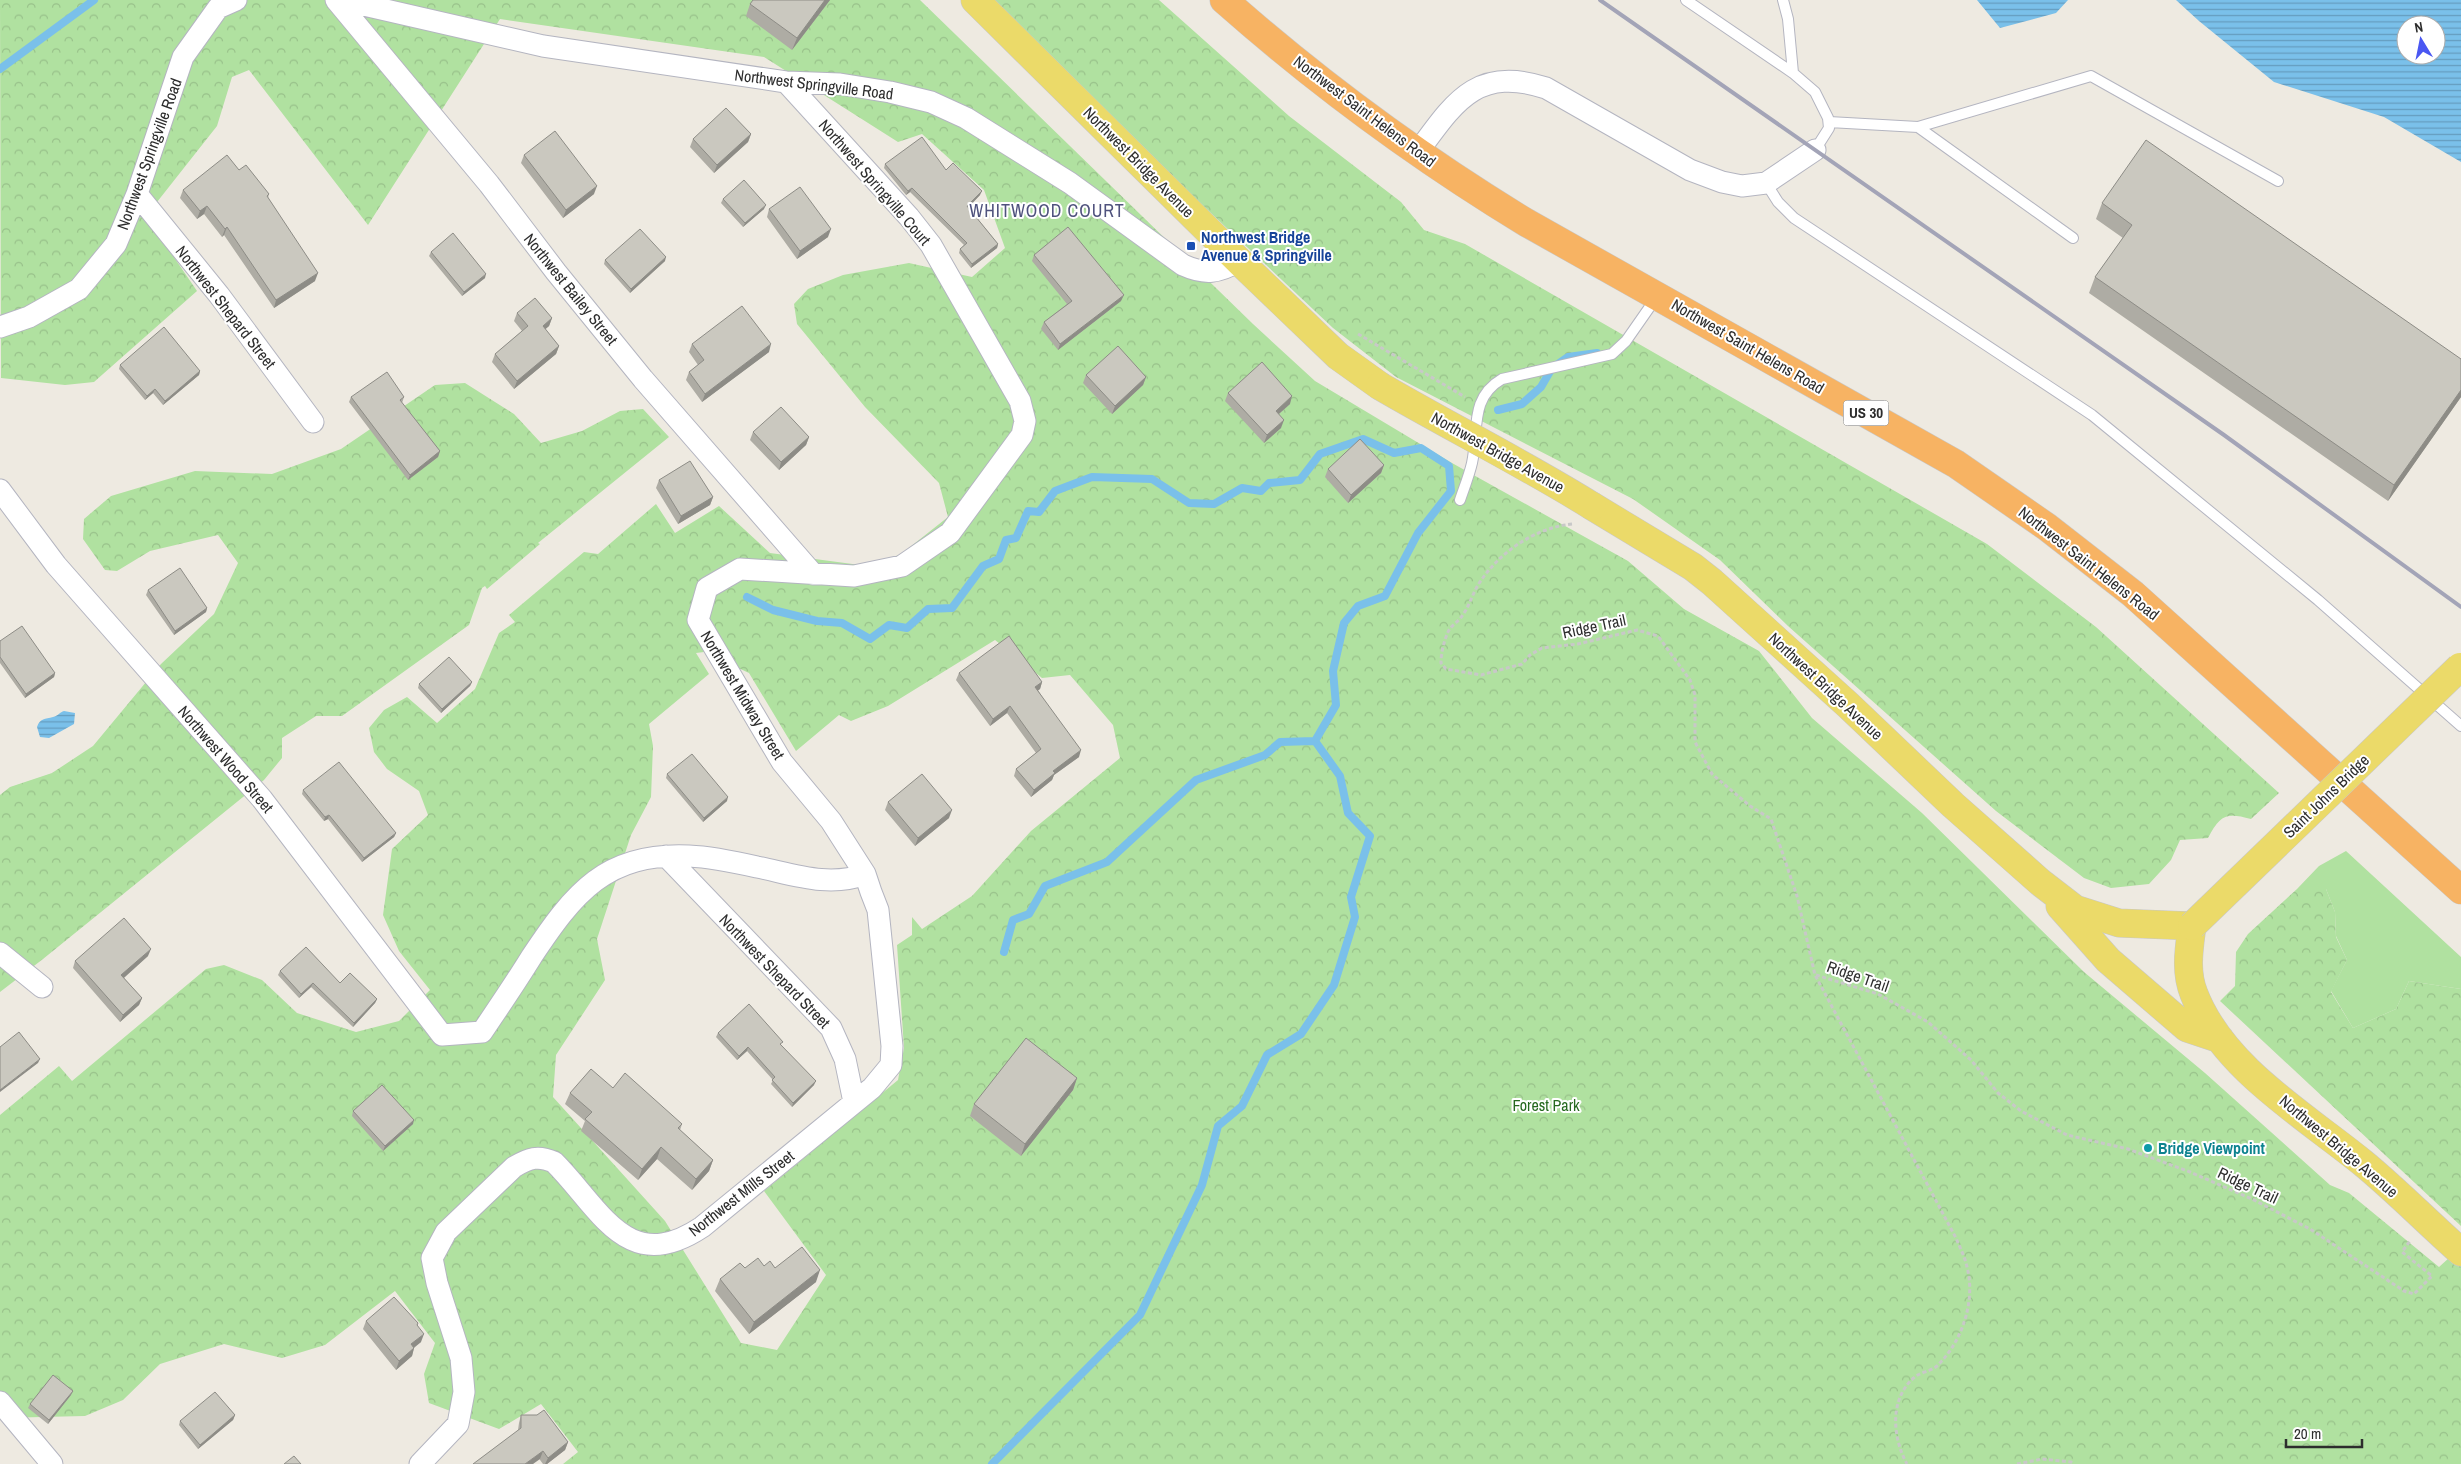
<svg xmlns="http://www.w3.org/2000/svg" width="2461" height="1464" font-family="'Archivo Narrow',sans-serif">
	<defs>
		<pattern id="forest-crowns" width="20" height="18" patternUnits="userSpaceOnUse" patternTransform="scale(1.25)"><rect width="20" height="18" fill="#b0e1a0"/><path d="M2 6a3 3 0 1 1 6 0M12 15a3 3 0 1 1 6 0" fill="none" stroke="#98c18a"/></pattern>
		<pattern id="water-rules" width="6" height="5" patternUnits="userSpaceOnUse" patternTransform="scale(1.25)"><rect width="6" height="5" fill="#7ac0ea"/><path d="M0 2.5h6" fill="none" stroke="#649cbe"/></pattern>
	</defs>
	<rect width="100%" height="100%" fill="#eeeae1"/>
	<path fill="#b0e1a0" d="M2346,851l115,106v32l-52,-8 -13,28 -43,19 -22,-37 16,-31 -11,-24 -1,-24 -9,-23h-29l22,-23z"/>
	<path fill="url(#forest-crowns)" fill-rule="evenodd" d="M0,0h920l333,324 62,57 137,82 176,98 56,48 75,42 53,67 110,95 162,159 121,101 125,112 19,8 90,74 22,-20v217h-1898l15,-12 -37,-48 -42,25 -70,-26 -5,-29 11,-31 -40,-52 -70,54 -43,13 -58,-14 -64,20 -37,36 -38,16 -85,2v-303l59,-49 13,15 134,-112 18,-4 38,15 35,33 59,19 43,-11 31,-31 -31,-39 -16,-36 9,-66 36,-34 -9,-24 -32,-22 -13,-17 -5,-24 15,-18 23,-13 30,26 38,-34 24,-56 16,-11 -6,-7 75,-63 14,2 58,-50 19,29 44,-27 51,47 90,12 40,-10 48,-38 -9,-34 -74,-76 -68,-83 -3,-20 14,-15 35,-14 66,-12 63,14 33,-29 -21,-58 -62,-56 -24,8 -134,-85 -264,-38 -132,206 -119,-155 -17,7 -15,49 -71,90 51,75 -103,91 -29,3 -64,-7zM995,640l47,38 28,-3 43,50 7,33 -89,73 -59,65 -50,33 -10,-12v18l-15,10 7,103 -6,32 -134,111 62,84 -49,75 -36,-7 -76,-122 -112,-124 3,-42 49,-75 -8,-41 34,-104 20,-38 2,-51 -4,-22 60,-50 -13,-21 8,-1 45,21 47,78 43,-36 12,6 37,-15z
		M990,0h169l130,116 112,86 23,28 41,14 522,300 109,83 183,166 -28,26c-25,-7 -31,-4 -43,19l-28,2 -9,20 -22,24 -38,4 -27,-10 -88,-67 -208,-185 -68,-66 -87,-61 -237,-122 -63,-49 -152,-143z
		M465,383l49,31 27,29 41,-12 38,-20 23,-2 26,28 -131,106 2,1 -53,45 -2,-3 -3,2 -13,37 -127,91h-26l-34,22v20l-18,22 -221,179 -43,33v-197l10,-8 42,-14 41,-27 68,-82 53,-50 24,-51 -20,-28 -68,16 -33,20 -12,-1 -22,-31 1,-20 27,-23 84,-25 77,3 69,-25 94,-64z
		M2297,889h29l9,23 1,25 11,23 -16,32 22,36 43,-19 13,-28 52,8v237l-241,-225 15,-15 1,-34 12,-18z"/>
	<path fill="url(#water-rules)" fill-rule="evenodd" d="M1977,0h91l-12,13 -56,15z
		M2176,0h285v162l-77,-45 -110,-35 -75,-61zM2406,25h30v30h-30z
		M64,711l11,2 -1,11 -25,14 -9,-1 -3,-10c3,-9 8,-8 16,-10 5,-1 7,-5 11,-6z"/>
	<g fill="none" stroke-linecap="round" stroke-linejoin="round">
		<path stroke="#7ac0ea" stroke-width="8" d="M0,69l94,-69
			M1498,410l24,-6 19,-17 11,-19 16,-11 29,-4
			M747,597l26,13 44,11 25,2 28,16 19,-14 18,3 21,-19 24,-1 31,-42 16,-7 7,-19 10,-2 12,-27 11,1 16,-21 37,-14 60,2 37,24 25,1 28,-16 19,3 8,-8 31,-3 20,-26 43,-15 31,14 27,-5 28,18 2,25 -33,42 -33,63 -27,10 -14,17 -11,48 3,34 -21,36
			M1004,952l9,-32 16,-6 16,-28 62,-24 89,-82 69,-25 15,-13 35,-1
			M992,1464l148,-149 62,-130 16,-59 24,-20 25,-51 34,-21 33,-49 21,-68 -4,-20 19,-61 -22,-23 -8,-37 -25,-35"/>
		<defs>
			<path id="lane" d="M1686,0l107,73 22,19 13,26 1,10 -14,22
				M1783,0l5,19 5,54
				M1829,122l89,5 155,111
				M1918,127l173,-51 187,105
				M1766,183l12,19 16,16 298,197 226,185 143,126
				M1460,500c4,-12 9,-24 12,-37 7,-32 -3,-65 30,-84l110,-25 14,-13 30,-43"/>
			<path id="street" d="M336,0l153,184 67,88 87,107 170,195
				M342,0l201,46 243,36 54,2 50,8 41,10 35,16 104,65 113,82c22,10 36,8 56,-4
				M1417,153c37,-50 59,-88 129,-65l144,82 32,12 20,4 24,-3 49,-33
				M137,194l82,101 94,127
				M0,327l29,-10 50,-28 37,-45 21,-50 46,-137 35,-49 18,-8
				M0,490l56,75 206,234 180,236 40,-3c17,-25 34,-50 50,-76 42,-63 74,-104 157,-100 23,1 46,6 68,11 35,7 72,21 108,7
				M666,856l165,172 14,31 9,43
				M0,953l42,34
				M0,1402l52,62
				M420,1464l38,-40 6,-32 -3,-34 -24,-75 -5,-25 14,-26 68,-65c15,-9 24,-12 40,-5 47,47 73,115 148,65l170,-139 19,-23 1,-19 -14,-136 -7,-18 -6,-18 -34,-53 -49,-59 -84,-142 9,-32 33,-19 114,7 48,-10 48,-33 72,-98 3,-14 -5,-20 -89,-156 -22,-28 -123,-135"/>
			<path id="primary" d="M975,0l264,261 99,95 42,30
				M1592,506l101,61 19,15 136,123 105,100 87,77 35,27 44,14 73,3c-3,23 -7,46 2,68 28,73 110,121 169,169 34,28 65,60 98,89
				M2060,906l48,54 79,68 33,11"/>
			<path id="highway" d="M1224,0c94,83 196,158 303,223l429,241 91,63 86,67 328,296"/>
		</defs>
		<use href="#lane" stroke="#b4b5c0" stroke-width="12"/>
		<use href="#street" stroke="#b4b5c0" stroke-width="23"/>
		<use href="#primary" stroke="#c8c8c8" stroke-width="29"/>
		<use href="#highway" stroke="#c8c8c8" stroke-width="29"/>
		<path stroke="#c8c8c8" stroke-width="3" stroke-dasharray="4 2.5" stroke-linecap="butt" d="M1358,334l107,63
			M1572,524c-38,4 -74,29 -94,61 -6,10 -9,22 -16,31 -3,5 -10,9 -13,14 -5,10 -8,23 -8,33l5,6 35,6 41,-11 8,-9 12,-7 36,-4 59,-14 21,6 32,44 5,15v47l17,32 38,32 21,13 26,77 18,79 141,263c4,10 9,19 11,29 9,34 -5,75 -30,99 -6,5 -15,6 -21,10 -27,21 -24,61 -9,88
			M1816,975l62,19 50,28 43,38 27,33 23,18 46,24 61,14 62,23 62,27 58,30 94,62 10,3 18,-18 -30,-24 8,-11
			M2017,1464l25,-5 29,3 3,2"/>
		<use href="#lane" stroke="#fff" stroke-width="10"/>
		<use href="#street" stroke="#fff" stroke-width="21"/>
		<use href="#primary" stroke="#ebda69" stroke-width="28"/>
		<use href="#highway" stroke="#f7b363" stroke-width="28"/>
		<path stroke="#a3a4b7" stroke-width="4" d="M1600,0l624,435 237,172"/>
		<defs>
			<path id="primary-bridge" d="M1380,386c70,41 143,77 212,120
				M2192,926l268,-259"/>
		</defs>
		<use href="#primary-bridge" stroke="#c8c8c8" stroke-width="29" stroke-linecap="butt"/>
		<use href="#primary-bridge" stroke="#ebda69" stroke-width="28"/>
	</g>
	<path fill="#aeaca4" d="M830,0l-38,50 -46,-34 4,-12z
		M751,134l-3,8 -34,31 -24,-26 3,-8z
		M524,155l70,39 -31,24 -42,-55z
		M885,164l61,6 34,25 -12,12 30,37 -1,4 -26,20 -12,-15 1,-4 4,-4 -54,-53 -4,3 -22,-27z
		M239,170l30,24 -1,4 47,83 -41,27 -50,-73 -2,2 -18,-23 -7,5 -17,-21 3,-8z
		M723,199l41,10 -21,18 -22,-24z
		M2102,203l359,156v38l-73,104 -299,-208 6,-16 28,-39 -27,-19z
		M769,209l59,28 -31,22 -30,-42z
		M431,252l54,26 -23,18 -33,-40z
		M1034,255l87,46 -63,49 -17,-21 3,-7 23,-18 -35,-43z
		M605,260l60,1 -35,32 -26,-29z
		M517,313l35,5 -3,8 -4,3 14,17 -3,8 -42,35 -22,-27 3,-8 27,-23 -8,-10z
		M692,344l77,8 -67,50 -16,-22 3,-8 9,-7 -9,-13z
		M120,365l80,6 -1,4 -36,30 -10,-12 -8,7 -26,-31z
		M1086,375l60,2 -3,8 -31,29 -29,-31z
		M1228,393l62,11 -11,10 2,14 -17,15 -39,-42z
		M351,397h53l-2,6 38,48 -2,6 -30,23 -59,-78z
		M753,432l56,5 -3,8 -27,25 -29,-30z
		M1384,465l-3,8 -33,30 -23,-26 3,-8z
		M659,480l54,17 -3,8 -32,19 -22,-36z
		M148,590l59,18 -1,4 -32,23 -28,-40z
		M0,641l55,32 -1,4 -29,21 -25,-35z
		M959,673l83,9 -2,7 -2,1 41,67 -25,18 -2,5 -21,17 -17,-21 2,-7 20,-16 -29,-40 -17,13 -34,-46z
		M472,682l-2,4 -29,27 -23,-25 1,-4z
		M667,774l60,27 -24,21 -37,-44z
		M303,790l93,43 -2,4 -32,25 -34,-43 -4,2 -22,-27z
		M888,802l61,16 -34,28 -30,-36z
		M148,956l-24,22 18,20 -3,7 -19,17 -47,-54 2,-7z
		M280,971l60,12 37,16 -2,4 -22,24 -42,-40 -12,11 -21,-23z
		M718,1033l64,13 32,39 -22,22 -21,-23 2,-4 -26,-29 -10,9 -21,-23z
		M1077,1078l-4,12 -52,66 -51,-40 4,-12z
		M613,1088l69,36 -2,6 33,30 -4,11 -17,19 -35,-31 -19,21 -57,-49 4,-10 -20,-17 5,-11z
		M353,1111l60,13 -30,27 -31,-35z
		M764,1266l11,2 41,14 -67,52 -34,-43 5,-12 25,-11z
		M366,1321l52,2v3l3,16 -7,6 -2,8 -16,14 -33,-41z
		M71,1395l-23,29 -20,-16 2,-4z
		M235,1415l-2,5 -35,29 -19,-24 1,-4z
		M521,1415l47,27 -3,8 -18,14h-4l-25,-34 1,-7z"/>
	<path fill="#8d8c86" d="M825,0h5l-38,50 5,-12z
		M751,134l-3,8 -34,31 3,-8z
		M597,186l-3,8 -31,24 3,-8z
		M912,188l-2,4 -4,3 2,-4z
		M982,191l-2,4 -14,15 1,-4z
		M766,205l-2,4 -21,18 2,-4z
		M207,206l-3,8 -7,5 3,-8z
		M227,227l-3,8 -2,2 3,-8z
		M831,229l-3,8 -31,22 3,-8z
		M998,244l-1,4 -26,20 1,-4z
		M666,257l-1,4 -35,32 1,-4z
		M318,273l-3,8 -41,27 2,-8z
		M486,274l-1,4 -23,18 2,-4z
		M1124,295l-3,6 -63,49 2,-6z
		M552,318l-3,8 -9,8 3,-8z
		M771,344l-2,8 -67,50 3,-8z
		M559,346l-3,8 -42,35 3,-8z
		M200,371l-1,4 -36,30 2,-4z
		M1146,377l-3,8 -31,29 3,-8z
		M155,389l-2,4 -8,7 2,-4z
		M2461,390v7l-73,104 6,-16z
		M1292,396l-2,8 -17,15 3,-8z
		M1284,420l-3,8 -17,15 3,-8z
		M809,437l-3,8 -27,25 2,-8z
		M440,451l-2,6 -30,23 2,-5z
		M1384,465l-3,8 -33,30 3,-8z
		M713,497l-3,8 -32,19 3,-8z
		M207,608l-1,4 -32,23 1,-4z
		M55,673l-1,4 -29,21 1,-4z
		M472,682l-2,4 -29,27 1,-4z
		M1042,682l-2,7 -7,5 2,-7z
		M1010,706l-3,7 -17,13 3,-7z
		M1081,750l-2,7 -25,18 -2,5 -21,17 3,-7 19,-19z
		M728,797l-1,4 -24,21 1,-4z
		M952,810l-3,8 -34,28 3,-8z
		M329,815l-1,4 -4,2 1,-4z
		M396,833l-2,4 -32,25 2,-4z
		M151,949l-3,7 -29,26 2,-7z
		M313,983l-2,4 -12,11 2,-4z
		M142,998l-3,7 -19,17 3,-7z
		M377,999l-2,4 -22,24 1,-4z
		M748,1047l-1,4 -10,9 2,-4z
		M40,1059l-2,4 -38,29v-2z
		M1077,1078l-4,12 -52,66 4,-12z
		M816,1081l-2,4 -22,22 1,-4z
		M414,1120l-1,4 -30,27 2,-5z
		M661,1147l-4,12 -19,21 4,-11z
		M713,1160l-4,11 -17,19 4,-11z
		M820,1270l-4,12 -67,52 5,-12z
		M424,1334l-3,8 -13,10 3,-8z
		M414,1348l-2,8 -16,14 3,-9z
		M73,1391l-2,4 -23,29 1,-4z
		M235,1415l-2,5 -35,29 2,-4z
		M568,1442l-3,8 -18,14h-2l3,-6z
		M543,1451l-3,8 -7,5h-8z"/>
	<path fill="#cac8bf" stroke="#8d8c86" d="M753,0h72l-28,38 -47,-34z
		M726,108l25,26 -34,31 -24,-26z
		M555,131l42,55 -31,24 -42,-55z
		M922,137l24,33 7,-7 29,28 -15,15 31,38 -26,20 -12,-15 7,-6 -55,-55 -4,3 -23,-27z
		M2146,140l315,219v31l-67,95 -299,-208 37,-52 -30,-22z
		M227,155l12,15 7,-5 23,29 -2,2 51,77 -42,27 -49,-73 -2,2 -18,-23 -7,5 -17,-21z
		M744,180l22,25 -21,18 -22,-24z
		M800,187l31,42 -31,22 -31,-42z
		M1068,227l56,68 -64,49 -16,-22 28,-21 -38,-46z
		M640,229l26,28 -35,32 -26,-29z
		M453,233l33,41 -22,18 -33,-40z
		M535,298l17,20 -9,8 16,20 -42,35 -22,-27 33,-28 -11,-13z
		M742,306l29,38 -66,50 -16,-22 15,-12 -12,-16z
		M164,327l36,44 -35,30 -10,-12 -8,7 -27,-31z
		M1118,346l28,31 -31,29 -29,-31z
		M1262,362l30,34 -16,15 8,9 -17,15 -39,-42z
		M387,372l17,25 -4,3 40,51 -30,24 -59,-78z
		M781,407l28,30 -28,25 -28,-30z
		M1360,439l24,26 -33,30 -23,-26z
		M690,461l23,36 -32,19 -22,-36z
		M180,568l27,40 -32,23 -27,-41z
		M22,626l33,47 -29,21 -26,-37v-16z
		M1009,636l33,46 -7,5 46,63 -28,21 2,2 -21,17 -18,-21 25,-20 -31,-43 -17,13 -34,-46z
		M449,657l23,25 -30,27 -23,-25z
		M692,754l36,43 -24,21 -37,-44z
		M339,762l57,71 -32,25 -35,-43 -4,2 -22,-27z
		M922,774l30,36 -34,28 -30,-36z
		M124,918l27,31 -30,26 21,23 -19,17 -48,-54z
		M306,947l34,36 10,-10 27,26 -23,24 -41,-40 -12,11 -21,-23z
		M749,1004l34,38 -3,2 36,37 -23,22 -21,-23 3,-3 -27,-30 -9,9 -21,-23z
		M19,1032l21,27 -40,31v-43z
		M1026,1038l51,40 -52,66 -51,-40z
		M591,1069l22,19 12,-15 57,51 -4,4 35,32 -17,19 -35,-32 -19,22 -57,-50 7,-7 -22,-19z
		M382,1085l32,35 -29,26 -32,-35z
		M802,1247l18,23 -66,52 -34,-43 20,-16 5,5 13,-10 6,8 6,-5 5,7z
		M394,1297l24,26 -1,2 7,9 -13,10 3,4 -15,13 -33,-40z
		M53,1375l20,16 -24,29 -19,-16z
		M215,1392l20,23 -35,30 -20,-24z
		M544,1410l24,32 -20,16 -5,-7 -18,13h-52l48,-36v-13h16z
		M294,1456l7,8h-17z"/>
	<rect fill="#1a4fb4" stroke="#fff" stroke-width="2" x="1186" y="241" width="10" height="10" rx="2.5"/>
	<circle fill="#0f9aa8" stroke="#fff" stroke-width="2" cx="2148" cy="1148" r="5"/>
	<g text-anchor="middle" stroke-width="4" stroke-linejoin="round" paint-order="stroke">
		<rect fill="#fff" stroke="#6c6c6c" stroke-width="1" x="1843.5" y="400.5" width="45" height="25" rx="4"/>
		<g font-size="15" font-weight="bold" fill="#2d2d2d">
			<text x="1866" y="418">US 30</text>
		</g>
		<g font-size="16" fill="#2d2d2d" stroke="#fff">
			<text transform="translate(814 84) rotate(7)" y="6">Northwest Springville Road</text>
			<text transform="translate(1365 111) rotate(37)" y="6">Northwest Saint Helens Road</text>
			<text transform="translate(149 154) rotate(-70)" y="6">Northwest Springville Road</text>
			<text transform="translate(1139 162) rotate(45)" y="6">Northwest Bridge Avenue</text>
			<text transform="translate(875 182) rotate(49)" y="6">Northwest Springville Court</text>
			<text transform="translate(571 289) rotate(51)" y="6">Northwest Bailey Street</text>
			<text transform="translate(226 307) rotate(52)" y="6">Northwest Shepard Street</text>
			<text transform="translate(1748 346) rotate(30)" y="6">Northwest Saint Helens Road</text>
			<text transform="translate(1498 452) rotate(29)" y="6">Northwest Bridge Avenue</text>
			<text transform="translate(2089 563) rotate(38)" y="6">Northwest Saint Helens Road</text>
			<text transform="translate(1594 626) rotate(-12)" y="6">Ridge Trail</text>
			<text transform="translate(1826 686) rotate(43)" y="6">Northwest Bridge Avenue</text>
			<text transform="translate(743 695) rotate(59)" y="6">Northwest Midway Street</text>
			<text transform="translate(226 759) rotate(49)" y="6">Northwest Wood Street</text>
			<text transform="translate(2326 796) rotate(-44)" y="6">Saint Johns Bridge</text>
			<text transform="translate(775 971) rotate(46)" y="6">Northwest Shepard Street</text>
			<text transform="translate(1858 976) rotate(19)" y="6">Ridge Trail</text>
			<text transform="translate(2339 1146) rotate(40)" y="6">Northwest Bridge Avenue</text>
			<text transform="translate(2248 1185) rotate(25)" y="6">Ridge Trail</text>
			<text transform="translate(741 1193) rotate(-38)" y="6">Northwest Mills Street</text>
		</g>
		<g font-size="16" font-weight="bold" fill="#164399" stroke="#fff" text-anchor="start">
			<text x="1201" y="243">Northwest Bridge<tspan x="1201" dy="18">Avenue &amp; Springville</tspan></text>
		</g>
		<g font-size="16" fill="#26691f" stroke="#fff">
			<text x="1546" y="1111">Forest Park</text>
		</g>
		<g font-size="16" font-weight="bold" fill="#0d838f" stroke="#fff" text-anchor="start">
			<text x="2158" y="1154">Bridge Viewpoint</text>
		</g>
		<g font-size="18" letter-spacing="1" fill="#4f527d" stroke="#fff">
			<text x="1047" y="217">WHITWOOD COURT</text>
		</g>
	</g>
	<g transform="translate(2421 40) rotate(350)"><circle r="24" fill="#ffffff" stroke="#ababab"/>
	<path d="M0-4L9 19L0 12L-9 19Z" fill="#4a57f2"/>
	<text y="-8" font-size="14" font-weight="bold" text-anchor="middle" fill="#2d2d2d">N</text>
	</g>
	<path d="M2286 1439v8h76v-8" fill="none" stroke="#2d2d2d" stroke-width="2.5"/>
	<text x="2294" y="1439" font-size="15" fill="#2d2d2d" stroke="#ffffff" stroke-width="4" paint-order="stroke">20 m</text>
</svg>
